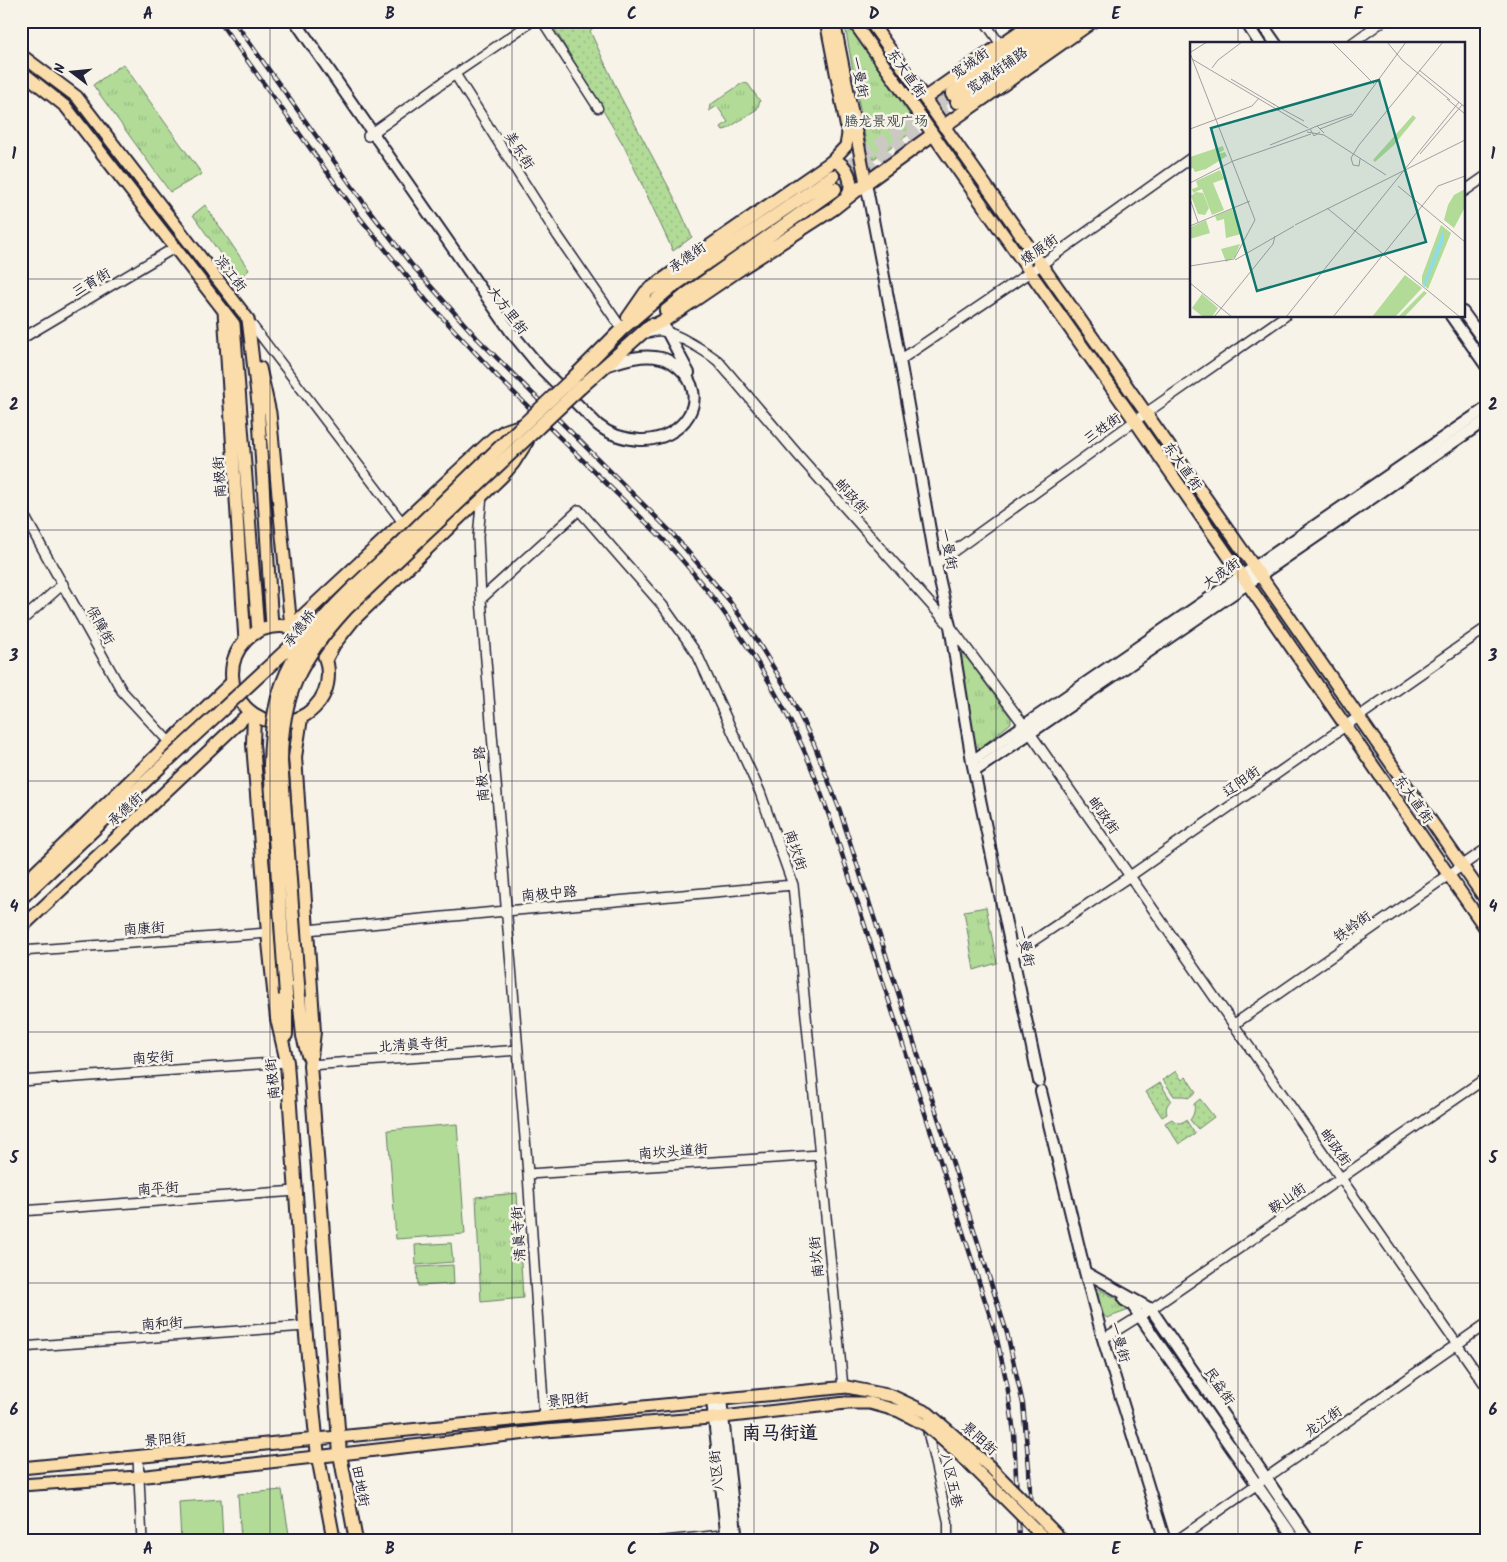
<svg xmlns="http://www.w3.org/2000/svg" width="1507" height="1562" font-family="Kalam,'LXGW WenKai TC',sans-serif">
	<defs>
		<pattern id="grass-dots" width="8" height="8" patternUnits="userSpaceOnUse" patternTransform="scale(1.25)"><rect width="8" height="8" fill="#b1db97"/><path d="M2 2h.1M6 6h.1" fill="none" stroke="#98bc83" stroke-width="1.8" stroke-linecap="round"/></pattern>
		<pattern id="park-tufts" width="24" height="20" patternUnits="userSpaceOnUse" patternTransform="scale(1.25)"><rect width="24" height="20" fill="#b1db97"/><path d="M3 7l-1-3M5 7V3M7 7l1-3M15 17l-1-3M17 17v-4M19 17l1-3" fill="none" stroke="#98bc83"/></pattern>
	</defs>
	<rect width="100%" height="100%" fill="#f7f3e8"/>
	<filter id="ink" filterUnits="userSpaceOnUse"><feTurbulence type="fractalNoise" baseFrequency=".02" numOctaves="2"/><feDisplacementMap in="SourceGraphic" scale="10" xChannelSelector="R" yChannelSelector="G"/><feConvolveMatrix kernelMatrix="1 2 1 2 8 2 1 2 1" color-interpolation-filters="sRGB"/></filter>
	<g filter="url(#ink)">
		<path fill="url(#grass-dots)" stroke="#6a7e69" d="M550,21h40l4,6 -4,4 30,65 55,103 17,38 -19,14 -49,-105z
			M1176,1071l6,9 4,-3 10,15 -8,6 -4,-2h-10l-11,-16z
			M1160,1083l11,17c-4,5 -6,8 -4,14l-5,3 -16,-25z
			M1200,1099l14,18 -16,12 -8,-9c4,-5 5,-10 4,-16z
			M1172,1119c5,5 8,5 14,1l9,14 -16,10 -14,-21z"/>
		<path fill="url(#park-tufts)" stroke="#6a7e69" d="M848,24l68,100 -1,6 -43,30 -3,-1 -24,-133z
			M123,64l79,110 -32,18 -77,-107z
			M745,83l3,1 12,17 -3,8 -30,20 -4,1 -2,-3 7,-5 -11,-16 -8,5 1,-6 31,-21z
			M205,205l44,65 -11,9 -45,-64z
			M960,649l51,69v5l-31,25 -5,-3 -19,-93z
			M986,907l11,56 -23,7 -10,-59z
			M517,1193l6,105 -42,4 -5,-105z
			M1097,1288l33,18 -1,4 -22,8c-9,-6 -10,-17 -13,-26z"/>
		<path fill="#b1db97" stroke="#6a7e69" d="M457,1124l8,110 -69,5 -8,-109z
			M451,1243l2,19 -37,3 -1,-20z
			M453,1265l1,19 -36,2 -1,-19z
			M282,1490l8,51h-49l-3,-47z
			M221,1499l2,42h-42l-2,-39z"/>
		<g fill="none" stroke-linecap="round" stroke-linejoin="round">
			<path stroke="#ccc9c5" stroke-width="12" stroke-dasharray="12 6" stroke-linecap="butt" d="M833,176l119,-82
				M835,189l122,-87"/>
			<defs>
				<path id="minor" d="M542,21l56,87
					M984,21l17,24
					M455,74l78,-53
					M250,322l153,201
					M926,1425l22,97v19
					M660,1541l67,-7"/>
				<path id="tertiary" d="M1351,44l32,-23
					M368,136l87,-62 103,162 64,93
					M1463,192l23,-16
					M647,333c5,-1 10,-3 15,-2 14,2 45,21 56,30l81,95 151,170 80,107 456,653
					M21,339l153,-91
					M900,360l142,-96 149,-106
					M482,495l-4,42 3,62 47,575 16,243
					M21,510l101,181 48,52
					M936,564l210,-151 139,-97
					M481,599l98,-89 84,96 34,48 63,138 33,93 50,502
					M21,621l42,-37
					M307,930l199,-19 287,-26
					M21,951l247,-18
					M1012,955l118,-79 356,-248
					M1233,1025l253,-176
					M310,1065l208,-15
					M21,1081l266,-19
					M528,1174l292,-19
					M21,1211l275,-20
					M1103,1339l48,-30 335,-231
					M21,1347l284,-21
					M138,1457l4,84
					M1176,1541l310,-217
					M1479,1541l7,-5"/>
				<path id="secondary" d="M295,21l216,311 29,35 58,58c12,10 26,14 42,15 42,2 74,-42 38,-73 -5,-4 -10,-8 -17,-9 -18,-4 -35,1 -53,7
					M1245,21l15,23
					M1260,21l16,23
					M866,183l34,177 36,204 14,62 22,135 67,320
					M1463,312l23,32
					M1451,316l35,50
					M662,322l27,51
					M972,761l514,-353
					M975,771l511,-351
					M1041,1091l44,181 18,67 62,202
					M1085,1272l66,37 158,232
					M1124,1300l8,5 164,236
					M721,1399l16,142
					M712,1400l15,141"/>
				<path id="primary" d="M826,21l22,113 -2,12 -16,17
					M834,21l32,162
					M853,21l282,400 351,508
					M870,21l390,554 226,325
					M21,55l56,42 171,222 10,84 14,223
					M21,71l45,36 168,217 24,307
					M224,311l21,330
					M260,368l10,45 21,214
					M21,886l211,-204
					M21,899l147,-139
					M21,928l229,-216
					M21,1468l826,-81
					M21,1485l117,-8 407,-46 178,-14 123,-14"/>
				<path id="trunk" d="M952,94l103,-73
					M925,98l110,-77
					M957,102l119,-81
					M944,126l149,-105
					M666,311l21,-17 148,-105
					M628,318l18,-26 51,-37 136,-94c15,2 22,24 14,36
					M645,330l20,-10 81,-55 87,-56 33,-26 66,-48
					M572,379l50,-50 48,-41 163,-112
					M580,388l71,-63
					M232 674a48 48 0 1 1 96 0a48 48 0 1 1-96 0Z
					M291,627l203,-189 11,-7 18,-6
					M326,659l8,-15 19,-24 150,-145 10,-12 14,-22
					M254,715l-1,29 15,189 9,86 10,43 18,264 13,131 16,84
					M301,718l-6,39 19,275 -4,33 30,389 16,87
					M286,995v40
					M299,997l4,39 5,19"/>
			</defs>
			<use href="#minor" stroke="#22223b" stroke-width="11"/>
			<use href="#tertiary" stroke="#22223b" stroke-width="12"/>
			<use href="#secondary" stroke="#22223b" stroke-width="14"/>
			<use href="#primary" stroke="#22223b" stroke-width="15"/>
			<use href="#trunk" stroke="#22223b" stroke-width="16"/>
			<use href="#minor" stroke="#f7f3e8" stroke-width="8"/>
			<use href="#tertiary" stroke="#f7f3e8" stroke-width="9"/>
			<use href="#secondary" stroke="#f7f3e8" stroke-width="10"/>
			<use href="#primary" stroke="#faddab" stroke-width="11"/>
			<use href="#trunk" stroke="#faddab" stroke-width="12"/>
			<defs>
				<path id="rail" d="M219,21l141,197 66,82 73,78 164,161c58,62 105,132 140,209 14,31 25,64 36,97l157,490 11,49 7,49 5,108
					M234,21l135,189 42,54 66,74 194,194 57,67 28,40 33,54 25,51 25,64 168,525 16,71 6,64 3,73"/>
			</defs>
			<use href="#rail" stroke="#22223b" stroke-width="4.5"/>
			<use href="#rail" stroke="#f7f3e8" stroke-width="2.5" stroke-dasharray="8" stroke-linecap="butt"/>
			<defs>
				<path id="primary-bridge" d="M847,1387l45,9 36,17 62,54 73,74
					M846,1403h24l29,8 27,14 42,37 79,79"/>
				<path id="trunk-bridge" d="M168,760l137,-127
					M286,995l-16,-230c1,-36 4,-70 22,-103 27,-47 71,-83 110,-120 56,-55 113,-110 170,-163
					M299,997l-18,-235c0,-68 21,-105 65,-153l234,-221"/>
			</defs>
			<use href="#primary-bridge" stroke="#22223b" stroke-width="15" stroke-linecap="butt"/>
			<use href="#trunk-bridge" stroke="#22223b" stroke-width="16" stroke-linecap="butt"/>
			<use href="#primary-bridge" stroke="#faddab" stroke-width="11"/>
			<use href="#trunk-bridge" stroke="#faddab" stroke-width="12"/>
		</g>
	</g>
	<path fill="none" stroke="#22223b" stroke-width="1" stroke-opacity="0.55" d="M270,21v1520M512,21v1520M754,21v1520M996,21v1520M1238,21v23M21,279h1170M1463,279h23M1238,316v1225M21,530h1465M21,781h1465M21,1032h1465M21,1283h1465"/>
	<g text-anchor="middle" stroke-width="5" stroke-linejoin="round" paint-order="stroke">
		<g font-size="14" fill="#22223b" stroke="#f7f3e8">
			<text transform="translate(970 63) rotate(-35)" y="5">宽城街</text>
			<text transform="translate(997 70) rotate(-35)" y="5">宽城街辅路</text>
			<text transform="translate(907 73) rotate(55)" y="5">东大直街</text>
			<text transform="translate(860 77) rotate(79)" y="5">一曼街</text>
			<text transform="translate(520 150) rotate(57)" y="5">美乐街</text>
			<text transform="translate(1039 249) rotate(-35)" y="5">燎原街</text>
			<text transform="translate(687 257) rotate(-35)" y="5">承德街</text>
			<text transform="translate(231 273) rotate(52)" y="5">滨江街</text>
			<text transform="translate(91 282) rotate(-31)" y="5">三育街</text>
			<text transform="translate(508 310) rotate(53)" y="5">大方里街</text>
			<text transform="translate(1102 428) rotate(-35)" y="5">三姓街</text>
			<text transform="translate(1183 466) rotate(55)" y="5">东大直街</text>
			<text transform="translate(219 477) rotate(-94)" y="5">南极街</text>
			<text transform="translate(852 496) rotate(48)" y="5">邮政街</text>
			<text transform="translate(949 549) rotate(79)" y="5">一曼街</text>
			<text transform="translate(1221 573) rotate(-35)" y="5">大成街</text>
			<text transform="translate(101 625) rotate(61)" y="5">保障街</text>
			<text transform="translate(299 628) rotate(-53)" y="5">承德桥</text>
			<text transform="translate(481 774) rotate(-95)" y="5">南极一路</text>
			<text transform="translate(1241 781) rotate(-35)" y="5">辽阳街</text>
			<text transform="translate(1414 799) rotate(55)" y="5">东大直街</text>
			<text transform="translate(125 809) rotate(-43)" y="5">承德街</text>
			<text transform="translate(1104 815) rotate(55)" y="5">邮政街</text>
			<text transform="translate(796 850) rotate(71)" y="5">南坎街</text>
			<text transform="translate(549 893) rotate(-5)" y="5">南极中路</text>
			<text transform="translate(1352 926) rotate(-35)" y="5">铁岭街</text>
			<text transform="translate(144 928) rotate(-4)" y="5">南康街</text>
			<text transform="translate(1026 946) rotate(78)" y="5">一曼街</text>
			<text transform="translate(413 1044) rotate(-4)" y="5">北清真寺街</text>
			<text transform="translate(153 1057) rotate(-4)" y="5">南安街</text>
			<text transform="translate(272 1079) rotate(-96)" y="5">南极街</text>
			<text transform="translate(1336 1147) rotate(55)" y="5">邮政街</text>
			<text transform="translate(673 1151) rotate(-4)" y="5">南坎头道街</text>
			<text transform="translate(158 1188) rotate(-4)" y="5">南平街</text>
			<text transform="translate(1287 1198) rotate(-35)" y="5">鞍山街</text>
			<text transform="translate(518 1234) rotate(-94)" y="5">清真寺街</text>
			<text transform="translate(816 1257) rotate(-96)" y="5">南坎街</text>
			<text transform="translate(162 1323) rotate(-4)" y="5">南和街</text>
			<text transform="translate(1120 1342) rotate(74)" y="5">一曼街</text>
			<text transform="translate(1220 1386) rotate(56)" y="5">民益街</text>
			<text transform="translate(568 1399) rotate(-6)" y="5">景阳街</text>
			<text transform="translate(1323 1421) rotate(-35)" y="5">龙江街</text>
			<text transform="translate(980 1438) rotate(42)" y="5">景阳街</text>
			<text transform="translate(165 1439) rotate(-5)" y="5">景阳街</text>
			<text transform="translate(716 1471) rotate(-96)" y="5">八区街</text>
			<text transform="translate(952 1480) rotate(77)" y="5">八区五巷</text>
			<text transform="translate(361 1486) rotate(79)" y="5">田地街</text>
		</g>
		<g font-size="14" fill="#465052" stroke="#f7f3e8">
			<text x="886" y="126">腾龙景观广场</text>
		</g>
		<g font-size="19" font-weight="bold" fill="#22223b" stroke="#f7f3e8">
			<text x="780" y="1439">南马街道</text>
		</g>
	</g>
	<g transform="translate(1190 42)">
		<rect width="275" height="275" fill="#f7f3e8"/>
		<path d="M223,73l3,3 -22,27 -19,17 -2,-2z" fill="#b1db97"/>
		<path d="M30,128l4,9 -11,4 11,27 -12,5 -10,-26 -9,4 -1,-4 6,-2 -2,-6zM275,147v18l-11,21 -10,-8 4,-15 6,-10zM251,183l10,8 -23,56 -6,-5v-8zM50,202l-5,13 -9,5 -5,-13zM215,233l17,13 -27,29h-23zM234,249l3,2 -16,17 -7,7h-6zM12,252l16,14 -6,9h-9l-11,-9z" fill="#b1db97"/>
		<path d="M33,104l1,4 -7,4 8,-2 2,4 -21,13 -11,3 -2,-4 -3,1v-12zM6,150l7,1 6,15 -4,7 -7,-1 -7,-18zM42,167l9,25 -15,4 -2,-19 -7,2 -2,-5zM16,178l4,13 -20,6 1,-12z" fill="#b1db97"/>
		<path d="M254,185v14l-19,46 -2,-2z" fill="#8ddde7"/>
		<path fill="none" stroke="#a29fa3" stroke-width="1" d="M142,0l42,42M197,0l15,18 48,40M1,10l16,-10M0,11l65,167 -21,39 -44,7M2,17l116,69M22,26l6,-8 24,-18M229,28l46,37M41,37l44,26M257,57l18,15M83,62l31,17M127,84l35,-12M0,87l62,-23 7,-8M130,87l32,-13 54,-74M117,90l17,3 62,40M130,90l-6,4 -4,-7 7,-3 7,7M80,103l40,-16M230,112l42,-49M170,117l-1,7 -6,-1 -2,-7 8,-13 84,-103M0,141l43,-22 78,-27M208,144l67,56M0,157l8,23M137,166l133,109M105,183l170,-85M0,184l60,-25M45,218l59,-34M0,241l42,34M24,275l59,-73 2,-8M96,275l173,-215M143,275l105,-131 27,-10"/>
		<path fill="#0f766e" fill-opacity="0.15" stroke="#0f766e" stroke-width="2.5" d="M189,38l47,162 -169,49 -46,-163z"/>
		<rect width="275" height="275" fill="none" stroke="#22223b" stroke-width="2.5"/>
	</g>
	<rect width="1507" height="1562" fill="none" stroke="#f7f3e8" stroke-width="55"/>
	<g transform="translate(72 72) rotate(286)" stroke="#f7f3e8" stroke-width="4" paint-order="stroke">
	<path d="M0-4L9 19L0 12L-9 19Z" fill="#22223b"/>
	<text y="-8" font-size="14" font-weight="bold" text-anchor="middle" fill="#22223b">N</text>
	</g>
	<rect x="28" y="28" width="1452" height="1506" fill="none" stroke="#22223b" stroke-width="2"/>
	<g font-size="16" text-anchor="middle" font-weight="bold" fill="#22223b">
		<text x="148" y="19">A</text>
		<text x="390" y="19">B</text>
		<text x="632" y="19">C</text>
		<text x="874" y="19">D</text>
		<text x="1116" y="19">E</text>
		<text x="1358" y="19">F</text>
		<text x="14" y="159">1</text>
		<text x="1493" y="159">1</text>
		<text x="14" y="410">2</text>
		<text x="1493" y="410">2</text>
		<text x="14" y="661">3</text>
		<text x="1493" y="661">3</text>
		<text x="14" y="912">4</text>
		<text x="1493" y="912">4</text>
		<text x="14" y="1163">5</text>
		<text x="1493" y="1163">5</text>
		<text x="14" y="1415">6</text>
		<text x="1493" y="1415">6</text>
		<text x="148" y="1554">A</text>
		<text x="390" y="1554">B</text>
		<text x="632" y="1554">C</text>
		<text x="874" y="1554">D</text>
		<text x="1116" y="1554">E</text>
		<text x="1358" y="1554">F</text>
	</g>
</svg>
